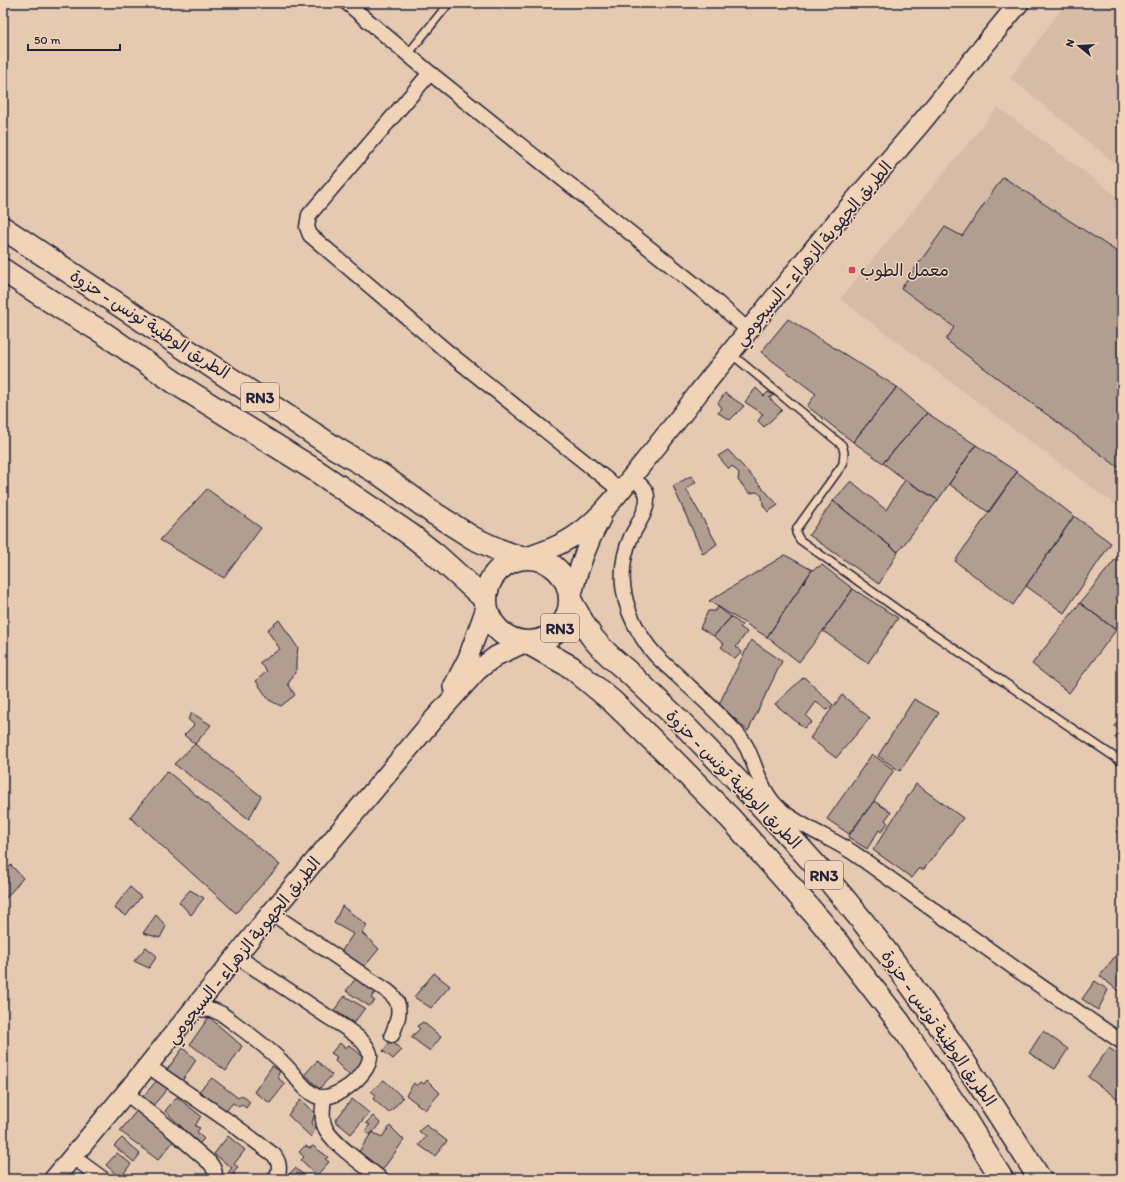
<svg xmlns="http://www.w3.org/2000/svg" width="1125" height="1182" font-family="Itim,'Playpen Sans Arabic',sans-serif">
	<rect width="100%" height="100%" fill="#e5c9b0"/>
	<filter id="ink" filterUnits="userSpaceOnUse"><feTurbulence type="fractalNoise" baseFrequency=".025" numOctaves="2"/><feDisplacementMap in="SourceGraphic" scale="8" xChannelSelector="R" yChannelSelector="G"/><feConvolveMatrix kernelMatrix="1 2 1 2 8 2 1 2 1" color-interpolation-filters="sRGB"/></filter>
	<g filter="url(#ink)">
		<path fill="#d6bca7" d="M1066,3h56v166l-112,-91z
			M998,107l124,93v310l-282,-211z"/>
		<path fill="#b29d91" stroke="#22223b" d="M1003,177l119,78v215l-176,-130 8,-13 -53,-39 44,-61 17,9z
			M788,319l109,68 -44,55 -46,-36 9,-12 -55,-42z
			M897,387l30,26 -44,50 -30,-21z
			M756,388l8,8 4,-4 6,3 -5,3 13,12 -18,17 -6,-6 5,-7 -18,-12z
			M725,393l19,13 -14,14 -12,-7 4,-5 -4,-5z
			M927,413l49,32 -38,55 -33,-20 -22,-17z
			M976,445l41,27 -29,40 -39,-28z
			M728,450l50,55 -10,7 -5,-7 -1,-9 -5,-4 -8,1 -11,-13 1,-7 -7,-7 -3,3 -11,-13z
			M1017,472l57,44 -61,89 -58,-44z
			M691,476l5,6 -10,7 31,55 -14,10 -30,-68z
			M905,480l33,20 -40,52 -65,-51 18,-20 35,29z
			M207,489l54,39 -37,50 -64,-38z
			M833,501l65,51 -19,32 -70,-49z
			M1074,516l37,27 -47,70 -38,-27z
			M1122,551v72l-6,7 -36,-27z
			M785,555l27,15 -45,67 -58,-36z
			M822,565l31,24 -30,42 -24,31 -32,-25 45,-67z
			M853,589l45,29 -30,45 -45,-32z
			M1080,603l36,27 -47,63 -37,-29z
			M718,607l13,10 -17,19 -14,-8 8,-17h7z
			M731,617l11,8 -2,2 7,5 -11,15 6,5 -7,7 -14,-12 3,-3 -10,-8z
			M279,620l19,28 -2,13v10l-8,13 7,11 -14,11 -12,-6 -13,-19 11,-10 -8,-8 21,-14 -13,-19z
			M751,640l31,21 -34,70 -29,-27z
			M804,677l29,28 -6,5 -11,-8 -10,14 6,6 -8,6 -29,-24z
			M842,695l28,23 -34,40 -26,-20z
			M914,699l25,14 -39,58 -22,-15z
			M192,713l19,12 -16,19 -11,-9 10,-10 -6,-6z
			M1122,717v26l-7,-5 5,-8 -6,-4z
			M195,744l66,52 -12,23 -75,-55z
			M872,754l22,16 -20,31 -25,33 -22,-15z
			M167,771l113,94 -44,48 -106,-96z
			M916,784l47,34 -39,51h-5l-7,9 -39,-28z
			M874,801l17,11 -6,8 3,3 -7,9 -2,-2 -12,19 -19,-12z
			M1122,824v13l-6,-5z
			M11,865l12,13 -18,21 -2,-1v-23z
			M130,887l11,10 -15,19 -12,-8z
			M190,890l14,8 -13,17 -12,-13z
			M342,906l25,19 -5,8 17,16 -15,18 -23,-15 12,-18 -19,-11z
			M156,915l10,11 -6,12 -17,-5z
			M146,947l11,9 -8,12 -15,-7z
			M1122,947v47l-22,-18z
			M434,973l16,13 -19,22 -17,-11z
			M357,977l20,13 -6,8 4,3 -6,5 -23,-15z
			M1095,981l13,9 -10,20 -16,-11z
			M345,996l20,12 -11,15 -20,-13z
			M209,1017l33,29 -16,25 -36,-27z
			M423,1022l18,15 -11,14 -19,-14 9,-8 -3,-3z
			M1043,1031l25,18 -13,20 -26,-16z
			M391,1041l11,9 -9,9 -10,-8z
			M340,1043l5,5 4,-3 17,14 -16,17 -15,-15 2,-4 -6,-4z
			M183,1048l13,12 -16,24 -14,-13z
			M1109,1048l13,9v45l-34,-25z
			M317,1061l15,14 -13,14 -14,-15z
			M272,1066l8,5 -2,4 1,4 6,5 -15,19 -16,-11z
			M212,1078l26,20 4,-3 8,7 -4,6 -5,-4 -2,3 -6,-4 -7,8 -27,-20z
			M158,1079l11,8 -18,21 -11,-8z
			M384,1080l19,18 -14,15 -16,-14 3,-4 -5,-4z
			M427,1080l13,13 -15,17 -19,-15 8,-12 3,3 4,-4 3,2z
			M177,1097l24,19 -6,10 5,2 -3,4 7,7 -6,6 -14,-11 2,-3 -21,-20z
			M352,1099l17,14 -18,21 -16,-13z
			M300,1100l15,13 -3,10 4,5 -5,9 -23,-22z
			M139,1108l39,28 -20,24 -38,-29z
			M373,1116l7,7 -10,13 -5,-6 5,-5 -4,-2z
			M426,1125l21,16 -12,15 -16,-11 7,-8 -7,-6z
			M390,1126l14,14 -24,33 -22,-20 14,-21 10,5z
			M228,1136l17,14 -11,14 4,3 -4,4v5l3,3h-8l-3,-4 6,-7 -18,-14z
			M122,1138l18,16 -6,8 -20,-16z
			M305,1146l5,2 3,-2 15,11 -3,2 4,3 -12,13 -16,-15 3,-3 -5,-5z
			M117,1153l14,11 -11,14 -14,-13z
			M295,1168l14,11h-24z
			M157,1175l6,4h-9z"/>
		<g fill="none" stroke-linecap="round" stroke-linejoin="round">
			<defs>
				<path id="service" d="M408,54l41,-51
					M730,353l112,92 2,7 -1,12 -46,64 -1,5 4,7 118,84 204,138"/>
				<path id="minor" d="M347,3l83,70
					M631,477c7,6 17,12 16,22 0,13 -10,26 -16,38 -15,34 -9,69 11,100 9,16 23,27 36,39 16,15 32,29 47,45 9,9 18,18 23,29 10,22 14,44 33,60 23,19 53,29 77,46 43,31 86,62 130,93 44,32 89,62 134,93
					M621,491l-171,-137 -140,-119 -3,-8 2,-12 121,-142 283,226 35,31
					M271,913c32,21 64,43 95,64 9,7 24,13 30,23 6,11 0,25 -4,35
					M193,1009l20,1 9,4c20,15 45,32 62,50 10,9 19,26 32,32 18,7 53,-21 54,-39 1,-4 -2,-8 -4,-11 -6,-10 -28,-23 -38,-29 -31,-21 -61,-41 -92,-61
					M148,1066l83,57 43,32c6,8 7,15 1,24
					M126,1093l46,37 38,33c4,5 7,10 3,16
					M324,1097c-1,10 -3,19 0,28 5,17 43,42 57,54
					M73,1157l30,22"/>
				<path id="secondary" d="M527,557c15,-5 30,-10 44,-19 26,-16 45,-42 64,-65 22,-27 43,-53 64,-81l126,-157 96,-112 98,-120
					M571,598c7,-30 15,-53 30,-80
					M453,687l15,-29 18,-50
					M54,1179l79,-95 138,-171 161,-192 45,-50 11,-9 8,-6 28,-13"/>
				<path id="trunk" d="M3,228l332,220 46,27 54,39 38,24 26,12 22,8
					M3,270l58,38 41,24 78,54 135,84 96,65 24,19 51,46
					M486 600a42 42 0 1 1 84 0a42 42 0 1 1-84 0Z
					M571,602c7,11 13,24 21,35 10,13 23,24 35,34 17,16 35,33 52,49 41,42 82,85 121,128 93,101 167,216 240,331
					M528,643l43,24 41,34 57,55 62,63 56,63 36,42 76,98 64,94 39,63"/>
			</defs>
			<use href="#service" stroke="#22223b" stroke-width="10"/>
			<use href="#minor" stroke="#22223b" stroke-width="17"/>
			<use href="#secondary" stroke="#22223b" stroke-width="22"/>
			<use href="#trunk" stroke="#22223b" stroke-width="25"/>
			<use href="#service" stroke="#f1d4b8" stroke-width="7"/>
			<use href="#minor" stroke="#f1d4b8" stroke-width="14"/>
			<use href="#secondary" stroke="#f1d4b8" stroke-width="19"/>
			<use href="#trunk" stroke="#f1d4b8" stroke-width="22"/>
		</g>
	</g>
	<rect fill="#d1495b" stroke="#f1d4b8" stroke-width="1.5" x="848" y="266" width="8" height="8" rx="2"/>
	<g text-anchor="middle" stroke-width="3" stroke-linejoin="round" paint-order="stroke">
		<g fill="#f1d4b8" stroke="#605760" stroke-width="1">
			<rect x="241" y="383" width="38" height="28" rx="3"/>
			<rect x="541" y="614" width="38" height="28" rx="3"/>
			<rect x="805" y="861" width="38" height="28" rx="3"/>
		</g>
		<g font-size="16" font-weight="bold" fill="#22223b">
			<text x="260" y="403">RN3</text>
			<text x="560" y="634">RN3</text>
			<text x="824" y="881">RN3</text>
		</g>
		<g font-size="17" fill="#22223b" stroke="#f1d4b8">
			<text transform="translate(813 253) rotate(-50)" y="6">الطريق الجهوية الزهراء - السيجومي</text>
			<text transform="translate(150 324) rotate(33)" y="6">الطريق الوطنية تونس - حزوة</text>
			<text transform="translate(734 779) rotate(46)" y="6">الطريق الوطنية تونس - حزوة</text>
			<text transform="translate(243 950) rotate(-51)" y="6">الطريق الجهوية الزهراء - السيجومي</text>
			<text transform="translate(939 1028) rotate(55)" y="6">الطريق الوطنية تونس - حزوة</text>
		</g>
		<g font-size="17" fill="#22223b" stroke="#f1d4b8" text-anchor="start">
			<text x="860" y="276">معمل الطوب</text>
		</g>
	</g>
	<rect width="1125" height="1182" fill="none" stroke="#f1d4b8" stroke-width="16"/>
	<rect x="8" y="8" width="1109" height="1166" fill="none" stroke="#22223b" stroke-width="1.5" filter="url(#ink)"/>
	<g transform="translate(1079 46) rotate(288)" stroke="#f1d4b8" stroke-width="3" paint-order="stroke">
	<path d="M0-3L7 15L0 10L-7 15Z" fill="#22223b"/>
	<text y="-6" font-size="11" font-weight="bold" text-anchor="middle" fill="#22223b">N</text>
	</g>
	<path d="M28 44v6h92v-6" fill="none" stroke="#22223b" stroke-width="2"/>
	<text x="34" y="44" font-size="12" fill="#22223b" stroke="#f1d4b8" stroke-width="3" paint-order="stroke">50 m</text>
</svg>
